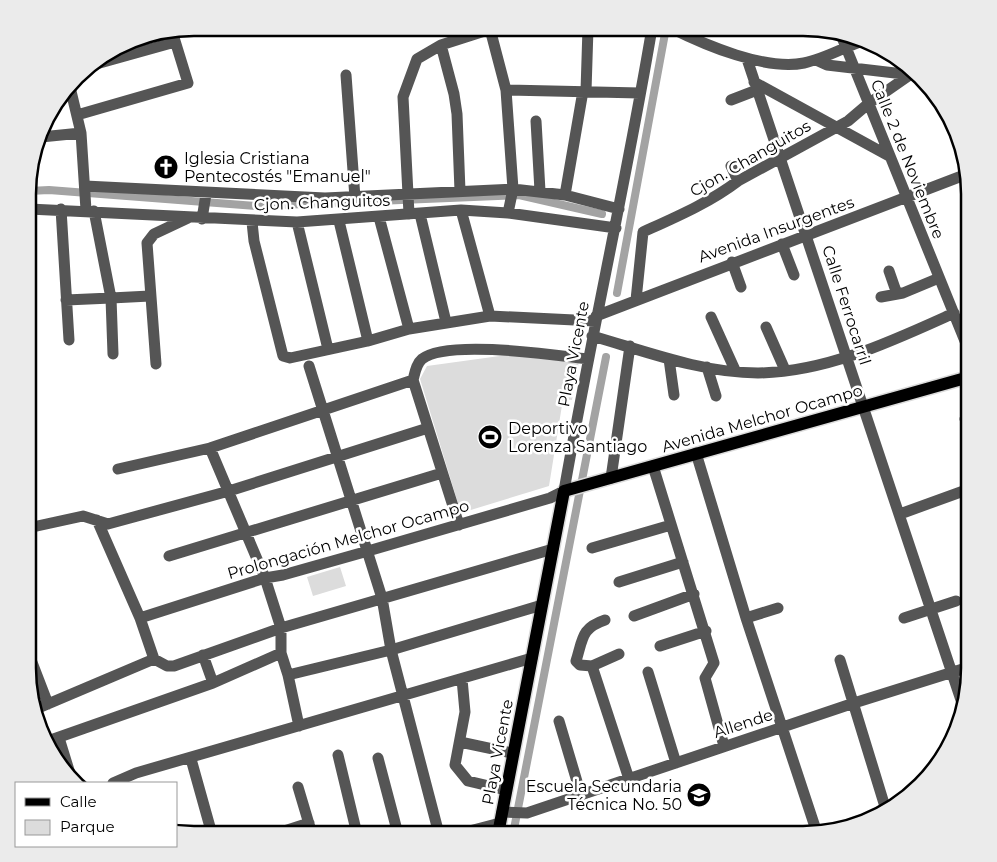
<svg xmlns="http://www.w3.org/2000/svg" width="997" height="862" font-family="Montserrat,sans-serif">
	<rect width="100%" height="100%" fill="#fff"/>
	<path fill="#dcdcdc" d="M507,355l72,6 -7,39 -9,-1 -14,87 -88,27 -41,-134 7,-13z
		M340,567l6,19 -33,10 -6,-19z"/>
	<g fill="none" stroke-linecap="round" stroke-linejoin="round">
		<path stroke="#a3a3a3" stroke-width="8" d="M29,191l20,-1 207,16 263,-11 83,19
			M617,293l49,-265
			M513,834l93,-477"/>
		<defs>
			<path id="major" d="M498,834l66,-343 405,-114"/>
		</defs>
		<use href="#major" stroke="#dbdbdb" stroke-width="15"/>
		<path stroke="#555" stroke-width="11" d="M671,28c34,17 95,43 133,35 20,-4 39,-15 58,-22
			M490,29l16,61 7,99 -5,24
			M841,35l128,316
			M441,45l13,49 3,20 3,77
			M747,59l215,644
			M816,60l11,5 85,10
			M89,66l86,-24
			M346,75l9,123
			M754,82l135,74
			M70,87l11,46 5,77
			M506,90l134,3
			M586,91l2,-63
			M731,100l26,-10
			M77,115l111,-32 -16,-52
			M536,121l4,70
			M41,137l40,-4
			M731,166l7,15
			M85,186l240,12 188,-9 52,6 54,14
			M565,195l18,-104
			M29,209l268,13 164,-12 47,3 108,15
			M61,209l8,131
			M461,210l29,106
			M94,211l17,87 39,-2
			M409,214l-6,-117 14,-38 24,-14 53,-17
			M420,214l26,108
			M379,217l30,112
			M202,219l4,-25
			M339,221l29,120
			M252,222l2,19 29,115 7,2 78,-17 41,-12 81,-13 105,5
			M297,222l31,127
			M782,244l12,31
			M732,262l9,25
			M889,271l8,23
			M881,297l22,-4 36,-15
			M66,300l45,-2 2,56
			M636,300l7,-68c33,-15 66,-29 95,-51l110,-60 20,-17 46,-32
			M596,316l371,-142
			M711,317l24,53
			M766,327l19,43
			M592,336c53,15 110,37 166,37 69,-1 134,-32 196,-60
			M669,359l5,36
			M156,364l-9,-121 7,-9 34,-16
			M309,366l73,232 9,52 48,184
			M707,367l9,29
			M965,419l4,-1
			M210,448l55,130 16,50v25l7,22 11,51
			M696,453l50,165 71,215
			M653,466l61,197 -9,15 19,68
			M118,469l92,-21 203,-68
			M611,478l19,-132
			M564,491c27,-155 62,-308 88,-463
			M900,514l69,-25
			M97,520l43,98 14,41
			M459,525l-46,-145c2,-7 3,-16 9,-21 25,-20 132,-4 165,0
			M28,528l55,-12 25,8 121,-33 199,-63
			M592,548l79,-23
			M169,556l273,-83
			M619,582l64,-20
			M634,616l60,-22
			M140,618l125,-40 18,-3 85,-24 182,-53 14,-7
			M746,618l32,-10
			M904,618l52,-17
			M605,620c-24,8 -22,19 -29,41l4,4 12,1 27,-12
			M660,646l46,-15
			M28,652l20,52
			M203,655l10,28
			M840,660l46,150
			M592,666l37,113
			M648,672l28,91
			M288,675l103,-25 151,-45
			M462,679l3,33 -10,53 13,16 38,9
			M36,709l118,-50 13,7h7l107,-38 272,-79
			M559,721l22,74
			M59,738l13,42
			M45,742l168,-59 68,-30
			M460,742l52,11
			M338,755l19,79
			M378,758l20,76
			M191,759l19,68
			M113,783l23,-10 396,-115
			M298,787l14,47
			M502,812l25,1 327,-110 115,-36
			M275,834l34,-11
			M458,834l42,-11"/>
		<use href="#major" stroke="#000" stroke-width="12"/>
	</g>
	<defs>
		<symbol id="church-disc" viewBox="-11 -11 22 22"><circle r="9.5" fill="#000" stroke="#fff"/><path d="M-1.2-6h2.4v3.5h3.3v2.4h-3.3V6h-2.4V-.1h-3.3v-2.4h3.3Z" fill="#fff"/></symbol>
		<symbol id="stadium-disc" viewBox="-11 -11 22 22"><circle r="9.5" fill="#000" stroke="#fff"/><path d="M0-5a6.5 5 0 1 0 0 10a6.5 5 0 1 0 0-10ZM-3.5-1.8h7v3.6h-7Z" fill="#fff"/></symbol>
		<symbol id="school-disc" viewBox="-11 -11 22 22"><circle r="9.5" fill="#000" stroke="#fff"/><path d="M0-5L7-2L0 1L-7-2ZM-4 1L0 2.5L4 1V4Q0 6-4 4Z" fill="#fff"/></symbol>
	</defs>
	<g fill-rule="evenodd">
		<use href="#church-disc" x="152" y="153" width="28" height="28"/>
		<use href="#stadium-disc" x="476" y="423" width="28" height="28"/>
		<use href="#school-disc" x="685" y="781" width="28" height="28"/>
	</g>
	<g text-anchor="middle" stroke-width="5" stroke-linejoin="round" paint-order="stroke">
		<g font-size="16" fill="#000" stroke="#fff" text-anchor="start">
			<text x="184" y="164">Iglesia Cristiana<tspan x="184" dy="18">Pentecostés "Emanuel"</tspan></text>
			<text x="508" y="434">Deportivo<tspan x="508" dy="18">Lorenza Santiago</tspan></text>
			<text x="682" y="792" text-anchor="end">Escuela Secundaria<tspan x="682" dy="18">Técnica No. 50</tspan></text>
		</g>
		<g font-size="16" fill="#000" stroke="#fff">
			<text transform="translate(750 158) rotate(-30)" y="6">Cjon. Changuitos</text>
			<text transform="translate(908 159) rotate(68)" y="6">Calle 2 de Noviembre</text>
			<text transform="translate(322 202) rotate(-2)" y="6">Cjon. Changuitos</text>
			<text transform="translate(776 229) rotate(-20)" y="6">Avenida Insurgentes</text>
			<text transform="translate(847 305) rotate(72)" y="6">Calle Ferrocarril</text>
			<text transform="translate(573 354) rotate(-79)" y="6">Playa Vicente</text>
			<text transform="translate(762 418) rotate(-16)" y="6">Avenida Melchor Ocampo</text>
			<text transform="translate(348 539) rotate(-16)" y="6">Prolongación Melchor Ocampo</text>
			<text transform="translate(743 723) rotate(-18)" y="6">Allende</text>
			<text transform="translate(497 752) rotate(-79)" y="6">Playa Vicente</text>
		</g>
	</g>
	<path d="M0 0H997V862H0ZM194 36H803A158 158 0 0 1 961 194V668A158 158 0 0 1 803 826H194A158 158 0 0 1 36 668V194A158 158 0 0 1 194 36Z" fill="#ebebeb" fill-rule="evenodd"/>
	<path fill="none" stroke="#000" stroke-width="2.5" d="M194 36H803A158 158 0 0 1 961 194V668A158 158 0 0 1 803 826H194A158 158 0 0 1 36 668V194A158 158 0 0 1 194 36Z"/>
	<rect x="15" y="782" width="162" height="65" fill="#ffffff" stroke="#999999"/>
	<rect x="25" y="798" width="25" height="8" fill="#000000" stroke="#999999"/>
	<text x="60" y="807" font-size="15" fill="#000000">Calle</text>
	<rect x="25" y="820" width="25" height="15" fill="#dcdcdc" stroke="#999999"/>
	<text x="60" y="832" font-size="15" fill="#000000">Parque</text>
</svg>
